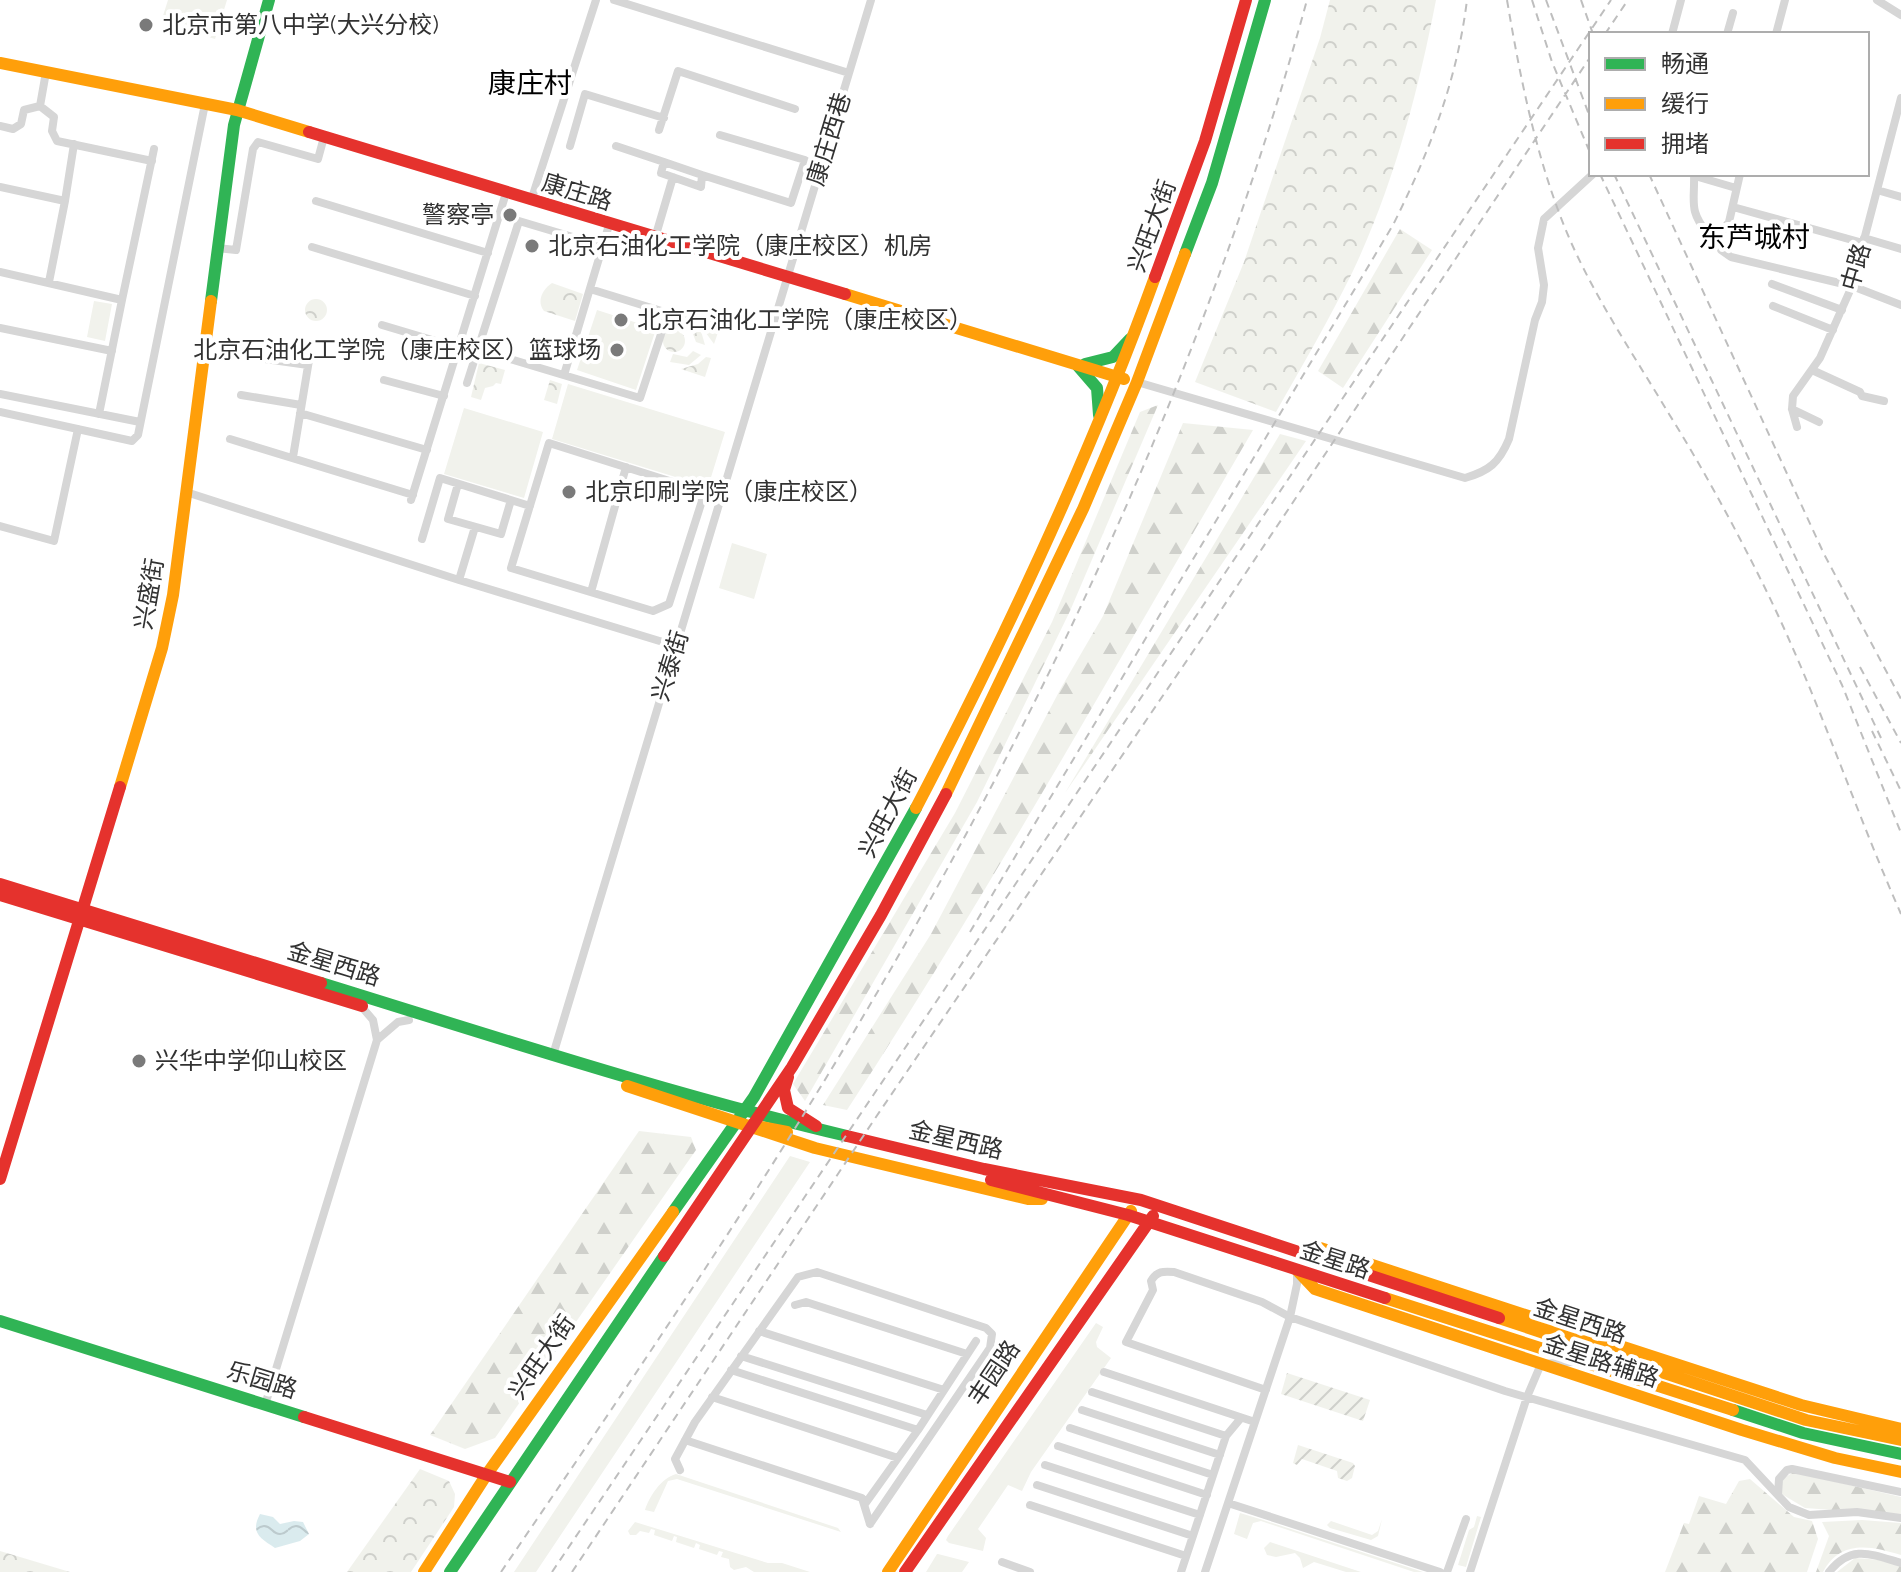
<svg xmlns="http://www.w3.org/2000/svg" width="1901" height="1572" font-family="Raleway,'Noto Sans SC',sans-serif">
	<defs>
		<pattern id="forest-firs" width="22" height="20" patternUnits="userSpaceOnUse" patternTransform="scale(2)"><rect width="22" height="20" fill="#f1f2ec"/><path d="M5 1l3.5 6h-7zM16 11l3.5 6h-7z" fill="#cfd0cb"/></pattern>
		<pattern id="park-crowns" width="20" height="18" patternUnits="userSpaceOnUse" patternTransform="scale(2)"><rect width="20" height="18" fill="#f1f2ec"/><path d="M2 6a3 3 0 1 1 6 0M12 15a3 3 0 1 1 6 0" fill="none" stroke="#cfd0cb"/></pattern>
		<pattern id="garden-furrows" width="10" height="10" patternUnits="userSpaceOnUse" patternTransform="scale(2)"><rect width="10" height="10" fill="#f1f2ec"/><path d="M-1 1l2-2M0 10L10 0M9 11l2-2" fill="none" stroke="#cfd0cb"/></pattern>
		<pattern id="water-waves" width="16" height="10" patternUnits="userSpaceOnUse" patternTransform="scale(2)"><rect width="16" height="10" fill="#daebee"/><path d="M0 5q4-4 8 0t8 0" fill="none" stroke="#bccacd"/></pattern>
	</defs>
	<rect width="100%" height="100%" fill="#fff"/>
	<path fill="#f1f2ec" d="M168,0h59l-12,39 -54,-17z
		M94,301l18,3 -7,37 -18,-4z
		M597,310l59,19 -20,61 -59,-20z
		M568,384l157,48 -17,55 -156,-48z
		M464,408l79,24 -19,66 -80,-24z
		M732,543l35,11 -13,45 -35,-11z
		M790,1156l20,6 -274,410h-22z
		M1096,1323l7,4 -7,15 1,5 14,11 -80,114 -9,19 -14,-6 -30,44 8,9 -3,13 -34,-8 -3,-3 2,-4z
		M676,1474l162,54 3,4 -164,-53 -9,2 -14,31 -9,-2c4,-13 16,-32 31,-36z
		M1240,1513l20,6 163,53h-9l-153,-51 -8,2 -6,16 -13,-5z
		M1477,1516l4,1 -15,50 -8,-2 11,-35 5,-3z
		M1382,1519l-4,17 -7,4 -41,-12 -3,-3 4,-4 41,14 6,-4z
		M635,1522l133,41h14l28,9h-56l-8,-5 -12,3 -4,-3 -1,-8 -8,-2 2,-5 -4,-1 -2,4 -18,-6 1,-4 -4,-2 -2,5 -18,-6 1,-5 -3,-1 -2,5 -18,-6 1,-5 -4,-1 -2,4 -9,-2 -4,4h-6l-2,-4z
		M1270,1542l91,30h-15l-32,-10 -11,6 -3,-10 -5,-5 -19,4 -9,-2 -3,-7z
		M937,1554h1l31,8 -7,10h-36z"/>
	<path fill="url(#forest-firs)" d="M1400,229l32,21 -89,138 -25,-17z
		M1158,405l-88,206 -93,191 -172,299 -12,-17 162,-271 97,-191 88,-210z
		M1183,423l70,7c-133,228 -262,459 -406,680l-24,-5 108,-171 130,-246 42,-72z
		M1280,434l26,7 -241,352z
		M639,1131l52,6 5,13 -201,288 -30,11 -35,-14z
		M1794,1472l107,25v18l-96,-7 -25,-15 2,-14z
		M1750,1479l44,38 18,4 6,18 -11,33h-142l19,-49 5,1 10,-28 27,8 13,-23z
		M1862,1520l39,3v32c-30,-9 -60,-16 -78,17h-7l13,-36 -7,-14z
		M1855,1558l26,2 20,6v6h-64z"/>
	<path fill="url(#park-crowns)" d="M1330,0h106c-18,93 -43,187 -84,273 -23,47 -50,93 -76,139l-81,-30 49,-120 76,-224z
		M552,283l31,11 -8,27 -31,-10c-8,-10 -1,-22 8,-28z
		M305 310a11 11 0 1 1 22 0a11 11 0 1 1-22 0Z
		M670,305l52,16 -8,23 -11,-15 -9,-4 7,6 4,14 -9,-3 -3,-8 -10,-6 2,-7 -12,-3z
		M663 341a11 11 0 1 1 22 0a11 11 0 1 1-22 0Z
		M693,351l8,4 -12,10 -19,-3 3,-8 14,3z
		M706,357l5,1 -6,19 -24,-8 17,-5z
		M479,363l26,7 -4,14 -5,-1 -3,3 -8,2 -4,12 -10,-3z
		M550,380l12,4 -5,20 -13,-4z
		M420,1469l29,12 6,13 -1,13 -43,65h-64z
		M0,1551l70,21h-70z"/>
	<path fill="url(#garden-furrows)" d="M1287,1373l83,27 -7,21 -82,-27z
		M1298,1445l55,18 2,3 -3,12 -5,3 -9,-3 -1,-7 -35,-12 -5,6 -4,-2z"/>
	<path fill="url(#water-waves)" d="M260,1514l13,3 7,7 14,-3 9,1 6,12 -9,7 -25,7c-15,-10 -25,-15 -15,-34z"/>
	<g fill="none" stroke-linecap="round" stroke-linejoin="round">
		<path stroke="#d6d6d6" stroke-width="8" d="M614,0l235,73
			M1877,0l24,15
			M1672,34l9,-34
			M1727,34l6,-21
			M1776,34l9,-34
			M40,106l6,-34
			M0,126l13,3 8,-5 3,-14 16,-4 14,11 -2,14 5,10 95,20
			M659,130l19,-59 117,38
			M570,146l15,-52 79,24
			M616,146l48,16
			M1694,174c1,28 -6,36 14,60l11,1
			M702,175l-38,-13 -3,11 40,14 1,-12 89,28 14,-43 -85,-25
			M1695,176l41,12
			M0,187l65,14 -16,81
			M1877,190l24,7
			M65,201l9,-57
			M316,201l172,52
			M531,201l65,-201
			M1733,207l130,36
			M1719,235l2,15 10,7 121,29 49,19
			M1719,235l10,-13 11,-48
			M655,238l18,-61
			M1864,238l37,11
			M312,247l163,49
			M217,248l19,2 17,-101 5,-7 60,17 6,-22
			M0,272l122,28 -23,114
			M1772,284l70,26
			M122,300l32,-151
			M1773,306l60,24
			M382,325l77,23
			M0,328l112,23
			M477,349l163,49 28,-85 -78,-24
			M244,356l64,9
			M1812,370l48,22 2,4 22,5
			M564,375l45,-150
			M384,380l60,16
			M1137,382l328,96c24,-7 34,-15 44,-39l26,-119 7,-18 2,-17 -6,-37 6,-29 49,-45
			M467,383l52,-162 84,25
			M0,394l140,28
			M241,395l60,10
			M1792,409l27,13
			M0,412l132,29 6,-6 67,-331
			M300,413l127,37
			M1797,427l-5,-18 1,-13 27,-38 32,-72 49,-188
			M230,439l183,56
			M549,443l149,47 3,14 -32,100 -16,7 -142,-43z
			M293,457l17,-103
			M458,484l-10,35 53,15 10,-34
			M186,492l273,88 217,66
			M411,500l95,-307
			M0,526l54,15 24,-112
			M422,539l18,-61 90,28
			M459,580l16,-53
			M591,592l35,-125
			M377,1040l21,-18 11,-2
			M553,1055l318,-1055
			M795,1305l11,-3 161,52
			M759,1331l185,59
			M741,1356l186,59
			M731,1370l187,60
			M1104,1372l151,50
			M1266,1390l-140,-48 27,-52 -2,-9c6,-10 12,-10 23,-9l88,30 28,15 215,74 240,69 44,47 20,8 48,-3 44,6
			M1092,1392l134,44
			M712,1397l186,61
			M265,1405l112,-365 -4,-20 -12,-14
			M1082,1410l138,45
			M1070,1428l143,47
			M685,1440l177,58 8,26
			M1058,1446l149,49
			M1045,1465l155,50
			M680,1470l-5,-11 20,-37 103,-145 19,-5 169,56 6,6 -2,14 -120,176
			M1037,1485l156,51
			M1778,1495l1,-16 8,-9 5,-1 109,23
			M1228,1503l212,69
			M865,1504l53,-74 58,-89
			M1030,1505l156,51
			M1002,1562l28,10
			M1181,1572l45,-136 15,-18
			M1205,1572l85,-255 7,-33v-13
			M1447,1572l19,-53
			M1470,1572l57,-175 14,-33 31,-2
			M1829,1572c22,-28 42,-18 72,-9"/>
		<path stroke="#30b455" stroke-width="12" d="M1185,254l27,-71 53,-183
			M211,301l23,-176 35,-125
			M1085,364l28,-7 17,-18
			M1078,366l19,22 2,27
			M321,983c175,54 348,111 526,153
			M673,1212l81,-115 162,-289
			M0,1321l304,96
			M1733,1410l70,23 98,21
			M450,1572l214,-316"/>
		<path stroke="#ff9f0a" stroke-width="12" d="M0,63l237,47 72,22
			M845,294l279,85
			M120,787l42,-139 11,-53 38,-294
			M946,794l137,-285 54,-127 48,-128
			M916,808c90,-172 173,-349 239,-531
			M627,1086l188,62 213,51h14
			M751,1125l36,7
			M1314,1246l487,159 100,24
			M1297,1270l18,19 427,141 93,28 66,14
			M1385,1298l348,112
			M1499,1318l307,102 95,20
			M424,1572l63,-98 186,-262
			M888,1572l243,-361"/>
		<path stroke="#e5322d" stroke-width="12" d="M309,132l536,162
			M1155,277l50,-136 41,-141
			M0,884l321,99
			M0,895l362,111
			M788,1077l-4,13 4,18 28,18
			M847,1136l137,33 157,31 358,118
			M0,1179l120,-392
			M991,1180l137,35 257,83
			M664,1256l128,-189 89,-152 65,-121
			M304,1417l206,65
			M905,1572l248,-356"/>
		<path stroke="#bebebe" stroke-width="2" stroke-dasharray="8 6" stroke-linecap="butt" d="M1507,0c14,82 30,163 63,240 27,61 65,117 99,174 33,53 63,108 91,164 55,109 92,225 141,336
			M1532,0l20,62 39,93
			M1546,0l45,120
			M1581,0l12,34
			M1605,34l23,-34
			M1600,174l242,511 59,148
			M1614,174l267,564
			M1649,174l175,380 77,145
			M1860,667l41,76
			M1872,731l29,60
			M970,932l423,-707c36,-72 64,-144 74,-225
			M501,1572c117,-172 235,-344 342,-522 197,-327 363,-682 464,-1050
			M552,1572l1059,-1572
			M572,1572l304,-455 333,-489 382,-572"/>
	</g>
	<g fill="#7a7a7a" stroke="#fff" stroke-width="3">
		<circle cx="146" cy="25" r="8"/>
		<circle cx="510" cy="215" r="8"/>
		<circle cx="532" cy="246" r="8"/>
		<circle cx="621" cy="320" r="8"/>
		<circle cx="617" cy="350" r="8"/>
		<circle cx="569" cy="492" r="8"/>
		<circle cx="139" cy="1061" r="8"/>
	</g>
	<g text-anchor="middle" stroke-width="8" stroke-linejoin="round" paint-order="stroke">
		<g font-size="24" fill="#323232" stroke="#fff" text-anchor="start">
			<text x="162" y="33">北京市第八中学(大兴分校)</text>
			<text x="494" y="223" text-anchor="end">警察亭</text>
			<text x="548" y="254">北京石油化工学院（康庄校区）机房</text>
			<text x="637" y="328">北京石油化工学院（康庄校区）</text>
			<text x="601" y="358" text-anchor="end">北京石油化工学院（康庄校区）篮球场</text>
			<text x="585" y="500">北京印刷学院（康庄校区）</text>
			<text x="155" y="1069">兴华中学仰山校区</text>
		</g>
		<g font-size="24" fill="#323232" stroke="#fff">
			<text transform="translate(829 139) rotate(-73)" y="8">康庄西巷</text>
			<text transform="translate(577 192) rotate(17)" y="8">康庄路</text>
			<text transform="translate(1152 226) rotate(-70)" y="8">兴旺大街</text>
			<text transform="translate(1856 267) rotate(-74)" y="8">中路</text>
			<text transform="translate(149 594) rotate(-80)" y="8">兴盛街</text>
			<text transform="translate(670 666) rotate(-73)" y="8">兴泰街</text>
			<text transform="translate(888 813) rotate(-62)" y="8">兴旺大街</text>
			<text transform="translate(334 964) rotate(17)" y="8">金星西路</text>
			<text transform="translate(956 1140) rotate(13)" y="8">金星西路</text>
			<text transform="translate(1335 1260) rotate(18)" y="8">金星路</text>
			<text transform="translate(1580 1321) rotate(18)" y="8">金星西路</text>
			<text transform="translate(542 1357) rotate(-55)" y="8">兴旺大街</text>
			<text transform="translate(1601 1361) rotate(18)" y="8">金星路辅路</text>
			<text transform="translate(994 1373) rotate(-56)" y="8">丰园路</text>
			<text transform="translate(262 1380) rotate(17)" y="8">乐园路</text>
		</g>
		<g font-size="28" fill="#000" stroke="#fff">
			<text x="530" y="93">康庄村</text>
			<text x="1754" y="247">东芦城村</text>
		</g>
	</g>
	<rect x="1589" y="32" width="280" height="144" fill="#ffffff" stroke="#adadad" stroke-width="2"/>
	<rect x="1605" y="58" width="40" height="12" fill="#30b455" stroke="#adadad" stroke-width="2"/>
	<text x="1661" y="72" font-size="24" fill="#323232">畅通</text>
	<rect x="1605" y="98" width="40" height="12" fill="#ff9f0a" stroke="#adadad" stroke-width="2"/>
	<text x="1661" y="112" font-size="24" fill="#323232">缓行</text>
	<rect x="1605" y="138" width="40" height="12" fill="#e5322d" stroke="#adadad" stroke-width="2"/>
	<text x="1661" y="152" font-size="24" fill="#323232">拥堵</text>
</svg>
